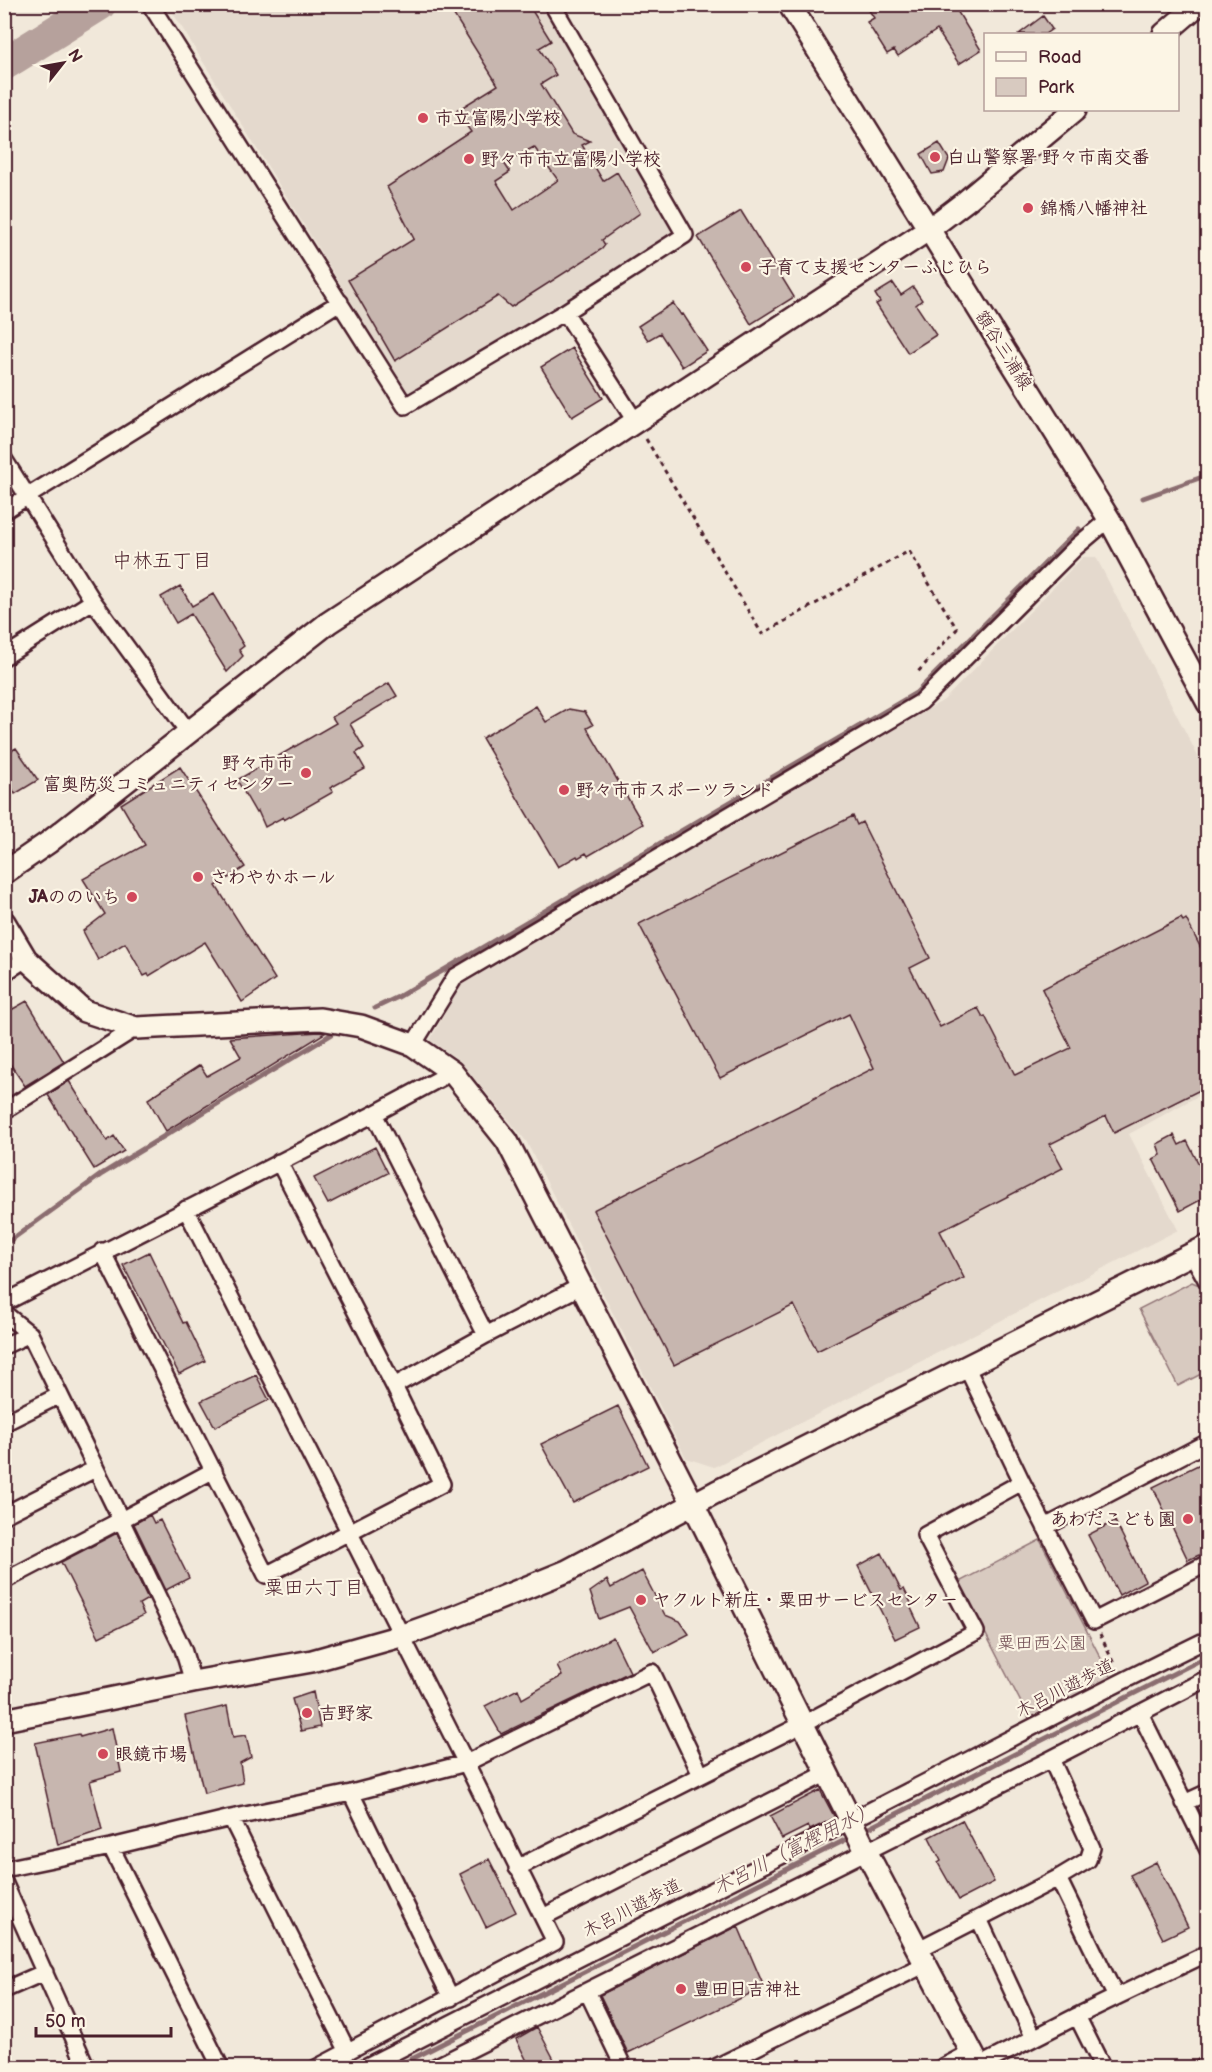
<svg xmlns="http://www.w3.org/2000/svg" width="1212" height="2072" font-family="'Balsamiq Sans','Klee One',sans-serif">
	<rect width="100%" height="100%" fill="#f1e8da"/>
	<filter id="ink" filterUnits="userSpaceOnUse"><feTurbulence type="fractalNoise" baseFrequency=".0167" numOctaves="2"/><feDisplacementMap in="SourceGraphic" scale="12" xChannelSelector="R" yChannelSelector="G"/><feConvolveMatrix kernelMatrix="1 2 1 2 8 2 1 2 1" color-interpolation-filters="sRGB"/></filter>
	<g filter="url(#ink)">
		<path fill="#e4d9cd" d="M168,5h374l133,227 -266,163z
			M1083,557h13l111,217 1,178 -3,1 3,5 -1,133 -78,43 49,96 -464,237 -28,-9 -160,-317 -66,-80 -30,-21 31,-55 483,-285z"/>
		<path fill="#d8cac0" stroke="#917476" stroke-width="1.5" d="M1192,1282l12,5 4,7 -1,77 -29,15 -39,-77z
			M1040,1540l71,138 -80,44 -72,-140z"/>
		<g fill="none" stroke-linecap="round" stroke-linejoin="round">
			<path stroke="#8b6d6f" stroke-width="5" d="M1143,498l65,-23
				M375,1008l23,-11 518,-304 163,-164
				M4,1245l98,-71 230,-140
				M861,1832l347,-176
				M394,2068l459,-232"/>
			<path stroke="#b6a19c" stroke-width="33" d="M4,64l96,-60"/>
		</g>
		<path fill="#c7b6af" stroke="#4a1f2b" stroke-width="1.5" fill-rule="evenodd" d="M447,4h81l23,37 -12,7 17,27 -15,9 31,50 18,7 -8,4 21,36 14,-9 23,41 -38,27 3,5 -3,4 -91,58 -13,-11 -103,65 -47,-81 66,-41 -27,-52 84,-55 -15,-21 42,-26zM534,147l24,33 -44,30 -18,-29 14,-9 -6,-9z
			M865,4h88l28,46 -22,14 -22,-34 -39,26 -4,-6 -7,4 -20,-32 7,-4z
			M1043,16l9,13 -7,5h-26z
			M939,143l10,16 -5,13 -12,2 -11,-20z
			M741,211l53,86 -43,27 -53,-87z
			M893,283l8,12 12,-8 9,13 -6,5 20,30 -28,18 -32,-49 4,-2 -5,-8z
			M673,303l8,12 2,-1 24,37 -25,16 -22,-34 -12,7 -10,-14z
			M572,348l31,50 -31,19 -31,-50z
			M180,586l12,20 21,-12 31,52 -5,4 4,6 -16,16 -36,-58 -15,9 -15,-26z
			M389,683l8,13 -47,28 14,24 -8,5 9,16 -35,19 3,4 -49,28 -1,-3 -18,10 -7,-16 -2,2 -19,-33 99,-57 -4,-6z
			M536,706l10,16 23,-13 16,3 8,13 -6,3 56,96 -55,32 -2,-3 -8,5 -1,-2 -19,11 -76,-129z
			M16,748l22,32 -23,14 -2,-4 -9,5v-40z
			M180,767l65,100 -29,19 59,93 -33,23 -37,-60 -56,34 -1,-2 -4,2 -19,-33 -27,17 -15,-29 22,-17 -22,-35 62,-34 -24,-41z
			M853,816l4,9 5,-3 68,136 -20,10 30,59 38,-19 5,9 2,-1 30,59 56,-27 -29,-59 139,-71 2,3 3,-2 22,43v124l-94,47 -8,-17 -56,28 13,24 -123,63 24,47 -147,73 -23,-46 -120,60 -81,-155 281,-142 -25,-54 -129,64 -81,-154z
			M27,1001l37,61 -39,24 -21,-31v-41z
			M319,1032l6,1 -159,98 -18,-32 52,-34 7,11 34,-19 -11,-19z
			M69,1081l38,60 7,-5 10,15 -30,18 -46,-74z
			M1174,1135l5,10 8,-4 20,39 -7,5 6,12 -26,14 -27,-52 8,-4 -4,-11z
			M375,1147l13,26 -60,31 -14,-26z
			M149,1252l34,71 3,-1 19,39 -26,13 -56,-109z
			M256,1375l13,25 -54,27 -14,-26z
			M618,1406l30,60 -75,37 -32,-59z
			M1202,1463l6,12v76l-20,9 -35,-73z
			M150,1515l4,8 6,-3 29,58 -23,12 -32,-66z
			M1115,1521l30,60 -26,14 -31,-60z
			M117,1533l31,66 -9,5 5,11 -45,22 -38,-75z
			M882,1553l19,37 3,-1 8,16 -2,1 10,21 -25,12 -37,-73z
			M642,1571l23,44 15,6 9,13 -35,18 -25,-45 -30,12 -9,-27 17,-12 4,8z
			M613,1637l17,35 -129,62 -16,-28 33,-17 4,10 40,-23 -5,-10z
			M313,1692l7,35 -19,4 -9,-32z
			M227,1706l6,31 13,-2 5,22 -11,6 3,20 -39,10 -19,-77z
			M112,1728l9,44 -31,9 12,49 -44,15 -23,-102 44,-9 1,3z
			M820,1790l15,28 -25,12 -2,-4 -26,13 -12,-23z
			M962,1820l32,62 -35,18 -21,-37 3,-2 -12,-24z
			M489,1859l27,53 -30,15 -26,-53z
			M1156,1862l32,65 -25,12 -33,-64z
			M738,1926l26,61 -136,66 -28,-58z
			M537,2027l21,40h-28l-14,-28z"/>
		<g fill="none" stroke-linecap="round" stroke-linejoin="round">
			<defs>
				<path id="street" d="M150,4l255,402 160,-94 120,-77 -133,-231
					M565,312l70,109
					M4,459l89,142 96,132
					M4,511l336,-209
					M4,657l89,-56
					M4,973l22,-14
					M413,1045l42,-68 466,-275 155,-155 33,-28
					M4,1111l132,-83
					M374,1114l112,221
					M186,1209l280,554 89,179 -239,126
					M102,1251l164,324 176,-91 -48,-98 -115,-224
					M1192,1254l16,29
					M4,1303l370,-189 78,-42
					M4,1313l26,21 91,186 -117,61
					M4,1346l26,-12
					M394,1386l92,-51 95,-49
					M4,1423l56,-28
					M1022,1482l72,139 114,-58
					M4,1515l91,-46
					M1045,1527l163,-85
					M193,1682l-10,-33 -62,-129 93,-50
					M1140,1713l68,137
					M1051,1759l41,89 -4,12 -30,18
					M351,1793l100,205
					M1184,1803l24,-11
					M231,1818l117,234
					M111,1847l110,221
					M517,1868l286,-144 173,-92 -51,-97 97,-53 -55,-114
					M4,1869l107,-22 120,-29 120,-25 115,-30 186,-91 49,103
					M4,1882l83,186
					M543,1917l284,-144
					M979,1919l55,119
					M919,1949l139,-71 58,119 92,-44
					M4,1990l41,-18
					M587,1991l37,77
					M1077,2016l39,-19
					M979,2066l98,-50 26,52
					M363,2068c163,-84 326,-165 489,-248 118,-60 236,-123 356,-181
					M433,2068l618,-309 157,-81
					M714,2068l212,-104
					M941,2068l30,-16
					M1202,2068l6,-5"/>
				<path id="secondary" d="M789,4l320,515 99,184
					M1164,34l35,-30
					M4,873l45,-31 279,-219 600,-393 38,-29 109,-91
					M4,922l22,37 58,52 52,17 184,-9 41,7 52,19 39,27 55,69 186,363 173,347 114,217
					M4,1720l189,-38 119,-21 89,-25 53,-19 113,-46 149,-79 492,-246"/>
			</defs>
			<use href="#street" stroke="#4a1f2b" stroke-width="20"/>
			<use href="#secondary" stroke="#4a1f2b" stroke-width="26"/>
			<path stroke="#4a1f2b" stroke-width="3" stroke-dasharray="4.5 4.5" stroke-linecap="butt" d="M646,439l116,195 147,-83 48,78 -41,45
				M1100,1634l15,32"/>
			<use href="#street" stroke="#fcf5e5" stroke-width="15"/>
			<use href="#secondary" stroke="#fcf5e5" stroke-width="21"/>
		</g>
	</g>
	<g fill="#d1495b" stroke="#fcf5e5" stroke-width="2">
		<circle cx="423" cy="118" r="6"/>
		<circle cx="935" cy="157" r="6"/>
		<circle cx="469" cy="159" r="6"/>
		<circle cx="1028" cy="208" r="6"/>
		<circle cx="746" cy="267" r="6"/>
		<circle cx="306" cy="773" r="6"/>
		<circle cx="564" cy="790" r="6"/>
		<circle cx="198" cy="877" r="6"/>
		<circle cx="132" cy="897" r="6"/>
		<circle cx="1188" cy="1519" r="6"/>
		<circle cx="641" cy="1600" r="6"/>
		<circle cx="307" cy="1713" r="6"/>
		<circle cx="103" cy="1754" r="6"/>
		<circle cx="681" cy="1989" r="6"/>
	</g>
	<g text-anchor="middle" stroke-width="4.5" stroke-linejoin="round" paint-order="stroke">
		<g font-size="18" font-weight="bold" fill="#4a1f2b" stroke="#fcf5e5" text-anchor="start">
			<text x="435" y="124">市立富陽小学校</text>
			<text x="947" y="163">白山警察署 野々市南交番</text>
			<text x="481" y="165">野々市市立富陽小学校</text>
			<text x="1040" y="214">錦橋八幡神社</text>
			<text x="758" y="273">子育て支援センターふじひら</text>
			<text x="294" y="769" text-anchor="end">野々市市<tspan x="294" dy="21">富奥防災コミュニティセンター</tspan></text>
			<text x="576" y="796">野々市市スポーツランド</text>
			<text x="210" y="883">さわやかホール</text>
			<text x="120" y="903" text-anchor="end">JAののいち</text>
			<text x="1176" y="1525" text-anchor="end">あわだこども園</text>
			<text x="653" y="1606">ヤクルト新庄・粟田サービスセンター</text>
			<text x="319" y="1719">吉野家</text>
			<text x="115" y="1760">眼鏡市場</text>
			<text x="693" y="1995">豊田日吉神社</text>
		</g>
		<g font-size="18" fill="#4a1f2b" stroke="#fcf5e5">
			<text transform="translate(1004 350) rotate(58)" y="6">額谷三浦線</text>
			<text transform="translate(1065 1688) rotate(-27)" y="6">木呂川遊歩道</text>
			<text transform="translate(632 1908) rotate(-27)" y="6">木呂川遊歩道</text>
		</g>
		<g font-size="18" fill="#6e4a50" stroke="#fcf5e5">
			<text x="1042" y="1649">粟田西公園</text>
		</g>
		<g font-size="20" fill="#4a1f2b" stroke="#fcf5e5">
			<text x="162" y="567">中林五丁目</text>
			<text x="314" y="1594">粟田六丁目</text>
		</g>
		<g font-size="20" font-style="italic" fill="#704c53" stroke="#fcf5e5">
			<text transform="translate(794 1848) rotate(-27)" y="7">木呂川（富樫用水）</text>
		</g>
	</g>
	<rect width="1212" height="2072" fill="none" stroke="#fcf5e5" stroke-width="24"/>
	<rect x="12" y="12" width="1188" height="2048" fill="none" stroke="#4a1f2b" stroke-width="2" filter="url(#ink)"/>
	<rect x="984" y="33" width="195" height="78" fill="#fcf5e5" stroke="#b59f9b" stroke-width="1.5"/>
	<rect x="996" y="52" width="30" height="9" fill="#fcf5e5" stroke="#b59f9b" stroke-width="1.5"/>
	<text x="1038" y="63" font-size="18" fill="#4a1f2b">Road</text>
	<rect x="996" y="78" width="30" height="18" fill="#d8cac0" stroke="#b59f9b" stroke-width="1.5"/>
	<text x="1038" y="93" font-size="18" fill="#4a1f2b">Park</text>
	<g transform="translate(63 63) rotate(59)" stroke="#fcf5e5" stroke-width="4.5" paint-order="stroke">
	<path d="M0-4.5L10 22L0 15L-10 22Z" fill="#4a1f2b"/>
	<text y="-9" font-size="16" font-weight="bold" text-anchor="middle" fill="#4a1f2b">N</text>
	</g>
	<path d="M36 2027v9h135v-9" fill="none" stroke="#4a1f2b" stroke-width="3"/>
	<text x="45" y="2027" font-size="18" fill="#4a1f2b" stroke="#fcf5e5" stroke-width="4.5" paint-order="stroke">50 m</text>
</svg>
